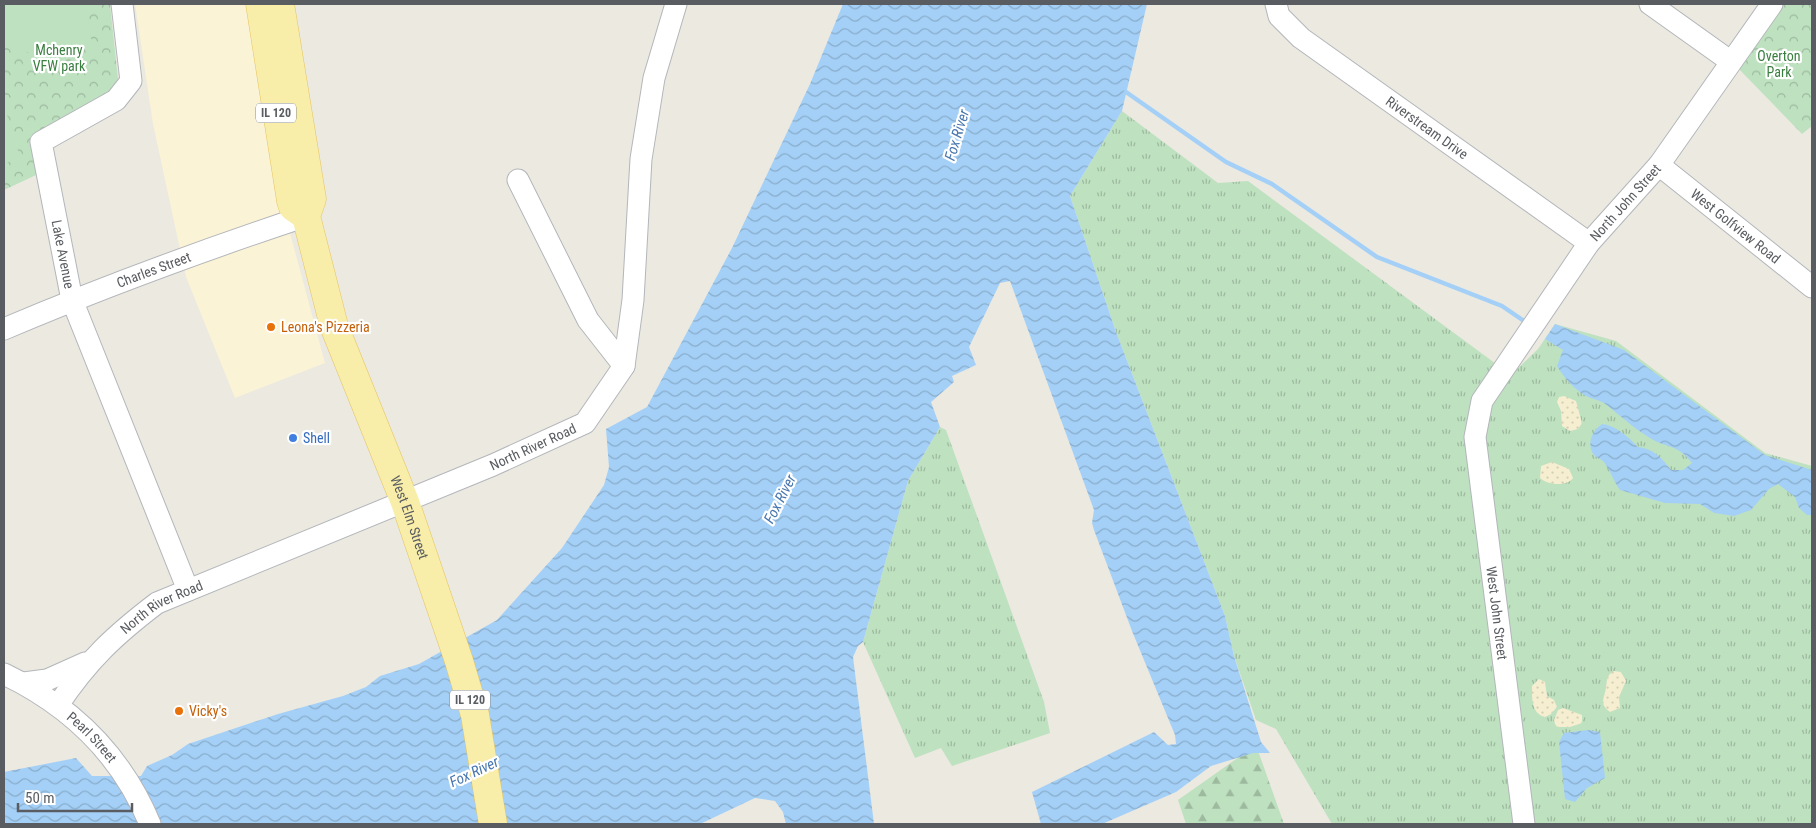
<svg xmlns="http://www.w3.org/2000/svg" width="1816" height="828" font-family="'Roboto Condensed',sans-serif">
	<defs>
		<pattern id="grass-tufts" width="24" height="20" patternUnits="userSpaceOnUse" patternTransform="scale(1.25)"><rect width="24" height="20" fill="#bee1c0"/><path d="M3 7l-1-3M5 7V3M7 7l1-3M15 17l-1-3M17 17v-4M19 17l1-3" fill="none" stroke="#9dba9f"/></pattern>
		<pattern id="forest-firs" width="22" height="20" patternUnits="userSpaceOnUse" patternTransform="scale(1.25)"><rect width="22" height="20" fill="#bee1c0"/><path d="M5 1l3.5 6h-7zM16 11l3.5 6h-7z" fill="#9dba9f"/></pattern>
		<pattern id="sand-dots" width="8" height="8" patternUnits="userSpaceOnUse" patternTransform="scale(1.25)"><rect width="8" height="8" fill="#f6eed0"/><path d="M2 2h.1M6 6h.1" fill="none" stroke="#d5ceb5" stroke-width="1.8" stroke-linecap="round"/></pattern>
		<pattern id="park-crowns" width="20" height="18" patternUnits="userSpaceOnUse" patternTransform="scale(1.25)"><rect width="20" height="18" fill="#bee1c0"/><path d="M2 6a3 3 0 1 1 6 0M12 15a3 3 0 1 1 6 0" fill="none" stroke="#9dba9f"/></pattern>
		<pattern id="water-waves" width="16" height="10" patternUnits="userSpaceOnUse" patternTransform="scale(1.25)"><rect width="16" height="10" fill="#a4d0f7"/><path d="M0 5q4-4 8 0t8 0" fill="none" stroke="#89accb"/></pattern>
	</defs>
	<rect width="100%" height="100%" fill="#ebe9e0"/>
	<path fill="#faf3d6" d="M135,4h121l34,229 35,130 -90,35 -49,-121 -33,-153z"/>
	<path fill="url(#grass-tufts)" d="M1122,111l96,72 30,-2 263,194 27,-26 17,-25 61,17 149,112 47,13v358h-480l-56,-95 -20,-9 -22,-64 -9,-40 -109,-284 -46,-136z
		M940,427l6,3 98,272 6,31 -98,33 -11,-18 -26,10 -52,-116 45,-161z"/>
	<path fill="url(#forest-firs)" d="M1256,745l28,79h-98l-8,-24z"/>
	<path fill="url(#sand-dots)" d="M1564,396l12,5 6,22 -4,6 -8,2 -8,-5 -1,-15 -4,-9 2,-5z
		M1552,462l17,7 4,9c-6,9 -26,7 -33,0l1,-12z
		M1614,671l7,1 5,9 -7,16 1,11 -10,4c-12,-9 -5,-14 -4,-25 1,-8 1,-12 8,-16z
		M1539,679l6,3 2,14 7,4 3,7 -6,7 -6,3c-14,-3 -13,-20 -13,-31z
		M1563,708l19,7v8l-12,4h-13l-2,-3 -1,-4 4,-10z"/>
	<path fill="url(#park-crowns)" d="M4,4h106l8,75 -9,14 -74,42 1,40 -32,15z
		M1781,4h31v122l-10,8 -65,-67z"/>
	<path fill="#bee1c0" d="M4,4h82l6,41 -52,10 -36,-8z
		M4,105l16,52 -16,7z"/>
	<path fill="url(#water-waves)" d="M843,4h304l-25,107 -52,85 46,136 109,284 9,40 27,86 9,11h-17l-42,13 -35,26 -74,32h-61l-9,-32 122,-60 14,13 8,-1 -1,-9 -43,-104 -38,-101 -2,-7 2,-13 -84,-229 -10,2 -31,64 7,18 -24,11 2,6 -23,20 9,25 -32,54 -45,161 -5,4 -5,11 21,167h-88l-3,-12 -8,-11 -20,-3 -55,26h-696v-52l72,-14 16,18h49l6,-10 25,-11 16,-11 90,-30 65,-18 23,-9 14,-11 39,-12 78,-44 65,-72 42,-63 5,-18 -3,-38 41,-22 85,-159 78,-164z
		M1555,324l69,26 141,105 47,15v45h-5l-8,-7 -4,-11 -17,-13 -9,5 -18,21 -17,6 -20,-3 -14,-9 -35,-1 -45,-13c-6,-8 -10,-20 -16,-28 -3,-3 -7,-4 -10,-7 -8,-11 -2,-24 8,-31 15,2 25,12 36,23 16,2 24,11 33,23h12l9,-7c-14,-19 -24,-14 -42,-25 -17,-10 -30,-23 -46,-35 -5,-3 -12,-4 -18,-7 -13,-8 -21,-17 -29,-30l6,-16 -18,-11z
		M1588,730l12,2 5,46 -18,10 -12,14 -10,-3 -6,-57 5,-9z"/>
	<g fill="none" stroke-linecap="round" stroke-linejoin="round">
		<path stroke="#a4d0f7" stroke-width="4.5" d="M1126,92l100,70 46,22 105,73 125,49 22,15"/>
		<defs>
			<g id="minor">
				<path id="s1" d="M122,4l9,77 -15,19 -75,42 31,158 116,290"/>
				<path id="s2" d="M1276,4l3,12 22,22 288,205"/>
				<path d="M1650,4l80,57"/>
				<path id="s3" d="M1659,165l153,122"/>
				<path d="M518,180l70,140 36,46"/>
				<path id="s4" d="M4,329c99,-42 200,-79 302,-113"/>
				<path id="s5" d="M4,674c67,32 117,80 146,150"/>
				<path d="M24,683l23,-3 38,-17"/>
				<path id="s6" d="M58,705c30,-45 57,-70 99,-102l336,-138 92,-42 39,-57 9,-66 8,-141 13,-81 22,-74"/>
				<path id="s7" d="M1524,824l-49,-387 7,-36 107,-158 70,-78 113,-161"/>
			</g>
			<g id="major">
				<path d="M260,4l31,197 2,6 13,9"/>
				<path id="s8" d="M280,4l32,195 -6,17 28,110 71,176 54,159 16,54 18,109"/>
			</g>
		</defs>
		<use href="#minor" stroke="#b3b6ba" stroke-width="23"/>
		<use href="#major" stroke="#e4c460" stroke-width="29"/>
		<use href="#minor" stroke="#fff" stroke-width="21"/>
		<use href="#major" stroke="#f8eda9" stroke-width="28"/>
	</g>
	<g fill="#e8710a" stroke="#fff" stroke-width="2">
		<circle cx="271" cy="327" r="5"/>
		<circle cx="179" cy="711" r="5"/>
	</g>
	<circle fill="#3f7fe0" stroke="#fff" stroke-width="2" cx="293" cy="438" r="5"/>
	<g text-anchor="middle" stroke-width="4.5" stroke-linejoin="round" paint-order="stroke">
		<g fill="#fff" stroke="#8b8d90" stroke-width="1">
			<rect x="256" y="103.5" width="40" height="19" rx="4"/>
			<rect x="450" y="690.5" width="40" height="19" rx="4"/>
		</g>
		<g font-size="12" font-weight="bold" fill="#595c60">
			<text x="276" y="117">IL 120</text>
			<text x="470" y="704">IL 120</text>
		</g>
		<g font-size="14" fill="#3a7e40" stroke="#fff">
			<text x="59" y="55">Mchenry<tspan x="59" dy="16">VFW park</tspan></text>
			<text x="1779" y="61">Overton<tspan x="1779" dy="16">Park</tspan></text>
		</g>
		<g font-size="14" fill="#595c60" stroke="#fff">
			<text dy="5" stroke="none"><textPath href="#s2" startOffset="198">Riverstream Drive</textPath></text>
			<text dy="5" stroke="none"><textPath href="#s7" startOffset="672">North John Street</textPath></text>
			<text dy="5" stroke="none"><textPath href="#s3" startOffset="98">West Golfview Road</textPath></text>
			<text dy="5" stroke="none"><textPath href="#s1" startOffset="302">Lake Avenue</textPath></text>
			<text dy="5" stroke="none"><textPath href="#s4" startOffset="161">Charles Street</textPath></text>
			<text dy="5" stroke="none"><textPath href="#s6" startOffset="550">North River Road</textPath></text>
			<text dy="5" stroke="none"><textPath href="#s8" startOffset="535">West Elm Street</textPath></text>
			<text dy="5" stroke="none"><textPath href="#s6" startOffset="145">North River Road</textPath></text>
			<text transform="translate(1497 613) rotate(83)" y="5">West John Street</text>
			<text dy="5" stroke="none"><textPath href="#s5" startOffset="109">Pearl Street</textPath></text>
		</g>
		<g font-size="14" fill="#c56008" stroke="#fff" text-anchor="start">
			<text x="281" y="332">Leona's Pizzeria</text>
			<text x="189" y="716">Vicky's</text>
		</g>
		<g font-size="14" fill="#366cbe" stroke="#fff" text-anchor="start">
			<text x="303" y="443">Shell</text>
		</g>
		<g font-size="15" font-style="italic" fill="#4777af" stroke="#fff">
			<text transform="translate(957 135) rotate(-73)" y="5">Fox River</text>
			<text transform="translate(780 499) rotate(-63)" y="5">Fox River</text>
			<text transform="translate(474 772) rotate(-25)" y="5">Fox River</text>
		</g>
	</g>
	<rect width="1816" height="828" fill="none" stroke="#595c60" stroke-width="10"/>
	<path d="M18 803v8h114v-8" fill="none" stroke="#595c60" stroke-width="2.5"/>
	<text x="25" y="803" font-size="15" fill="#595c60" stroke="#ffffff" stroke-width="4" paint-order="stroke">50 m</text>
</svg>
